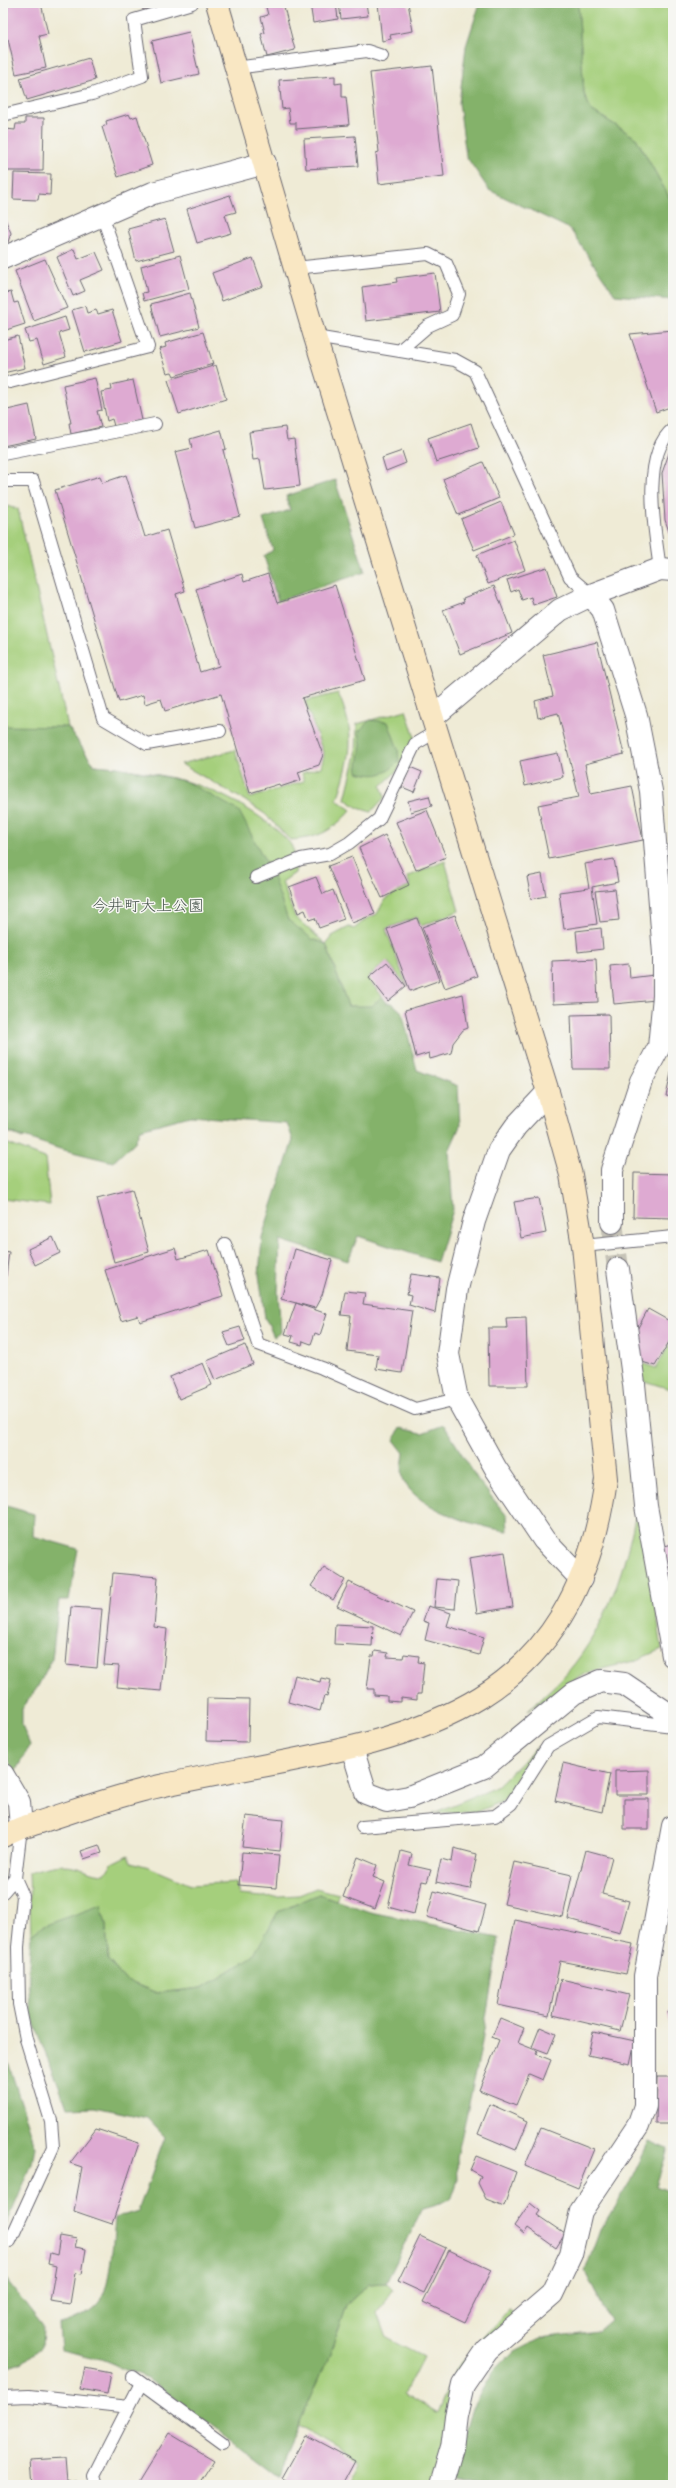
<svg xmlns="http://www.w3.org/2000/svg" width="676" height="2488" font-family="Caveat,'Klee One',sans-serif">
	<rect width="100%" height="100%" fill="#f6f6f2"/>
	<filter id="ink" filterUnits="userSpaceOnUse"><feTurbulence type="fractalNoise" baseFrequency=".025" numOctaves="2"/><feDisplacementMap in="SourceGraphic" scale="8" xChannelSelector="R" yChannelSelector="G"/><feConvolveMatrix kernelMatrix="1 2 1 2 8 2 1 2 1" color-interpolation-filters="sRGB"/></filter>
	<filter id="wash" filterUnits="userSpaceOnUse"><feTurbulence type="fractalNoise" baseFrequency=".012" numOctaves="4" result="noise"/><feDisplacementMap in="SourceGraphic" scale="16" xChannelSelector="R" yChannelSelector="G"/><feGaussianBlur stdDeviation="0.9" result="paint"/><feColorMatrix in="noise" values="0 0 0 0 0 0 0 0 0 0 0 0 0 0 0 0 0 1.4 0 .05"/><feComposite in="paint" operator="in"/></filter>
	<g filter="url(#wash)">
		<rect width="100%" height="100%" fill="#efebd6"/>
		<path fill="#a5cf7b" stroke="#64785b" d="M578,3h95v201l-37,-66 -45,-28 -7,-16z
			M3,505l15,4 50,218 26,38c30,3 61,8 90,16 34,9 81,34 105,61 6,7 8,22 6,31l-13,9 13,35 31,27 6,-8 17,-9 5,2 12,-10 11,-5 8,-15 25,-14 -3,-8 38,-16 14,50 -38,15 -4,-9 -31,12 21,57 -20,-25 -20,17 15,18 -10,11 -24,-1 -22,-62 -304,194 -19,-8z
			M338,693c19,42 13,64 -1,107l14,10c-20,22 -32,28 -61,30l-25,-26 -21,-14 -63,-36 54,-14 15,48 54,-17 -2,-8 19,-6 3,-12 -19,-54z
			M406,710l9,28 -17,32 -17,16 4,11 -14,15 -13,-4 -13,-9 11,-44 1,-31z
			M3,1142l42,16 5,47 -47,-6z
			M673,1338v52l-35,-11 -3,-18 21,7z
			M639,1496l23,153 -28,12 -48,12 -59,38c16,-15 34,-30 48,-48 37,-48 54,-108 64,-167z
			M538,1746l-35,55 -26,11 -44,1 63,-26z
			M128,1855l3,7 18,5 42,18 45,-3 3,13 23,2 37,-2 17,-7 23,6 -3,6 -17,-6 -41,18 -24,44 -52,32 -45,5 -32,-13 -17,-20 -2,-36 -63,2 -12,9 -2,-63c13,-4 30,-9 44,-6 11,2 20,8 32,8l7,-11z
			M386,2283l7,7 -16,23 9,25 37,19 -19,37 33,20 18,-44 55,-62 6,11 -34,29 -46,137h-90l12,-24 -60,-35 32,-72 17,-50 22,-20z"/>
		<path fill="#84b26b" stroke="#536a53" d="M480,3h98l6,91 7,16 45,28 37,66v96l-58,-5 -45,-66 -81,-39 -23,-34 -7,-53 7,-57z
			M335,480l30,92 -87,29 -14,-45 9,-6 -10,-31 27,-9 -4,-14z
			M370,720l18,2 10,27 1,12c-14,15 -23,16 -42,11l4,-27 -2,-14z
			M3,726l65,1 26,38 24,2 67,14 54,30 33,63 16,46 24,19 14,5 22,62h24l10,-10 5,7h5l10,9 15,58 41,16 2,40 -11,25 4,59 -16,52 -79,-26 -10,25 -68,-21 -2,53 3,39 -7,5 -9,-19 -6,-43 3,-38 31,-97 -6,-17 -97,-7 -50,13 -5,13 -22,20 -53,-13 -57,-19z
			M444,1425l34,55 29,36 1,15c-28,-3 -89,-22 -103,-48 -5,-8 -2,-22 -1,-30l-10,-13 6,-12 22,5z
			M3,1505l31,9 -1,22 45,13 -9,51h-10l-7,59 -15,29 -15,21v17l8,19 -15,27 -12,-22z
			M319,1894l51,18 129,26 -19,116 -23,103 1,23 -7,20 -28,8 -37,75 -17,1 -22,20 -17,50 -53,120 -129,-96 -47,-19 -40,-9 -2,-25c12,-4 31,-11 40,-23 12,-15 14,-64 16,-84l23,-7 27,-74 -18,-19 -52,-11 -28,1c-9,-28 -21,-50 -30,-77 -12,-30 -8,-65 -6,-96l12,-9 58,-21 5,19 2,36 17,20 32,13 45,-5 51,-32 25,-44z
			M3,2046l32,100 -3,18 -29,69z
			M649,2141l19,8 -12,37 17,7v292h-206l-14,-7 20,-71 21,-36 20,-20 26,-13 58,-7 12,-10 -25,-50 15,-41 28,-45z
			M3,2275l40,51 -1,21 -20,16 -19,5z"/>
		<g id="blocks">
			<path fill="#deaad2" d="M3,3h38l7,31 -9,2 7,32 -30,6 -8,-35 -5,1z
				M141,3h28v2l-26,5z
				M265,3h18l12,47 -28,7 -6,-23 4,-1 -4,-16 7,-2z
				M310,3h26l2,16 -25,4z
				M339,3h27l2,13 -27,3z
				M378,3h30l5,28 -23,4 1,4 -9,2z
				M189,32l10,42 -38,9 -9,-42z
				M89,58l6,22 -68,20 -7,-22z
				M432,66l12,110 -65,8 -3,-31 3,-1 -9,-79z
				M335,76v8l7,-1v14h4l3,28 -53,4v-6h-6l-2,-15 -6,1 -3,-29z
				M129,114l2,4 6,-2 15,49 -34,12 -16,-50 5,-2 -1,-4z
				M25,118h19l-1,53h-38l1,-42 9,1 1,-6h9z
				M355,136l3,30 -52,3 -2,-30z
				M14,173l37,1 -1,21 -11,-1 -1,6 -25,-1z
				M230,195l6,17 -11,3 6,18 -34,10 -10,-34z
				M3,214l8,19 -3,9 -5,2z
				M165,219l9,32 -38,10 -8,-32z
				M74,249l4,10 18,-7 8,18 -24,10 5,11 -12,5 -16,-39z
				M180,255l9,34 -45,12 -2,-8 5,-1 -6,-26z
				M253,258l10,28 -41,15 -10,-28z
				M45,259l22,49 -33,13 -19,-50z
				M435,273l5,39 -74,9 -4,-34 35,-5 -1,-4z
				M5,286l1,7 5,-1 3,11 4,-1 7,22 -22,7v-44z
				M190,293l9,34 -39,10 -9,-33z
				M85,306l2,7 9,-3 2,4 14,-4 10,31 -37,11 -13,-42z
				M65,317l4,13 -10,3 7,24 -22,7 -7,-24 -8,2 -4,-12z
				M673,330v76l-17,6 -26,-78z
				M203,332l10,32 -39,12 -2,-4 -5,1 -8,-24 7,-2 -1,-4z
				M18,336l7,32 -22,5v-33z
				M216,365l10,34 -47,15 -11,-34z
				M95,378l7,32 -5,1 4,16 -30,7 -2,-11h2l-8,-38z
				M133,380l9,40 -28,6 -2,-7 -5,2 -6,-29 11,-2 -1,-5z
				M29,405l7,34 -33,7v-35z
				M471,423l8,25 -43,14 -8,-24z
				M285,427l2,13 7,-1 6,47 -35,4 -5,-31 -7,1 -4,-28z
				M221,430l5,19 -3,1 17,66 -45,12 -20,-76 17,-4 -2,-9z
				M673,442v101l-8,-23 -3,-47z
				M402,451l4,12 -20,8 -4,-13z
				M483,462l16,36 -41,17 -15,-36z
				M126,475l19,62 22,-7 18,61 -9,3 24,78 19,-6 -23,-77 46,-15 2,8 24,-8 9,29 58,-18 30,95 -63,18 21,57 -4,10 -21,7 3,8 -21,7 -1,-3 -29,9 -29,-99 -56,17 -4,-12 -16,5 -2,-9 -24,7 -64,-212 45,-14 2,7z
				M501,502l13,32 -40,16 -13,-31z
				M514,540l11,30 -37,14 -11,-29z
				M547,567l10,30 -24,8 -2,-8 -9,3 -4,-11 -7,3 -4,-12z
				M494,586l18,47 -52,21 -17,-44 21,-8 -1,-4z
				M597,642l27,112 -39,10 6,30 41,-8 11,54 -94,19 -11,-54 41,-8 -21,-84 -20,5 -3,-17 18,-5 -10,-41z
				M558,753l5,24 -38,9 -5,-25z
				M410,767l12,5 -8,20 -12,-5z
				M429,796l3,10 -21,6 -3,-11z
				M427,810l19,47 -30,13 -20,-48z
				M385,835l24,50 -27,13 -23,-50z
				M352,857l23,57 -23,9 -24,-57z
				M614,859l4,23 -26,5 5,37 -33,5 -5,-37 30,-4 -4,-24z
				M542,874l4,22 -15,3 -4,-22z
				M316,877l7,17 10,-4 11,29 -25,9 -4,-10 -6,2 -4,-10 -7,3 -9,-26z
				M615,889l4,31 -19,2 -5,-31z
				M455,915l22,61 -32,12 -23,-61z
				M417,918l23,62 -30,11 -23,-62z
				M601,928l2,21 -25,3 -2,-21z
				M596,959l2,43 -45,2 -1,-43z
				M387,962l19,24 -18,15 -19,-24z
				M629,964l1,14 24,-3 2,25 -42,4 -4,-38z
				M463,994l5,34 -5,2 -10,13 -2,10 -21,6 -1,-6 -13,4 -11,-47z
				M609,1014l1,55h-37l-2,-54z
				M673,1064v33l-7,-1z
				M634,1173l39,1v44l-40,-1z
				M132,1189l17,63 -35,10 -17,-64z
				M539,1198l7,35 -25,5 -7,-36z
				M53,1237l7,16 -25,12 -7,-16z
				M175,1248l3,11 31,-9 14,46 -83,26 -2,-6 -17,5 -16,-51z
				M295,1249l37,11 -10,35 -7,13 -34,-9z
				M3,1251l6,1 -3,24h-3z
				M411,1274l29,4 -5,35 -26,-8 2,-10 -4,-1z
				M345,1291l20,2 -2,11 49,7 -10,62 -26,-4 2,-14 -31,-4 4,-35 -10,-1z
				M296,1303l31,11 -7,21 -5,-2 -4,11 -8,-3 -1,4 -11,-3 2,-6 -8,-2z
				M648,1309l25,14v12l-18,31 -19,-6 -4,-21z
				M526,1317l2,69h-39l-1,-58h19l-1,-10z
				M240,1327l5,14 -16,5 -6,-14z
				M245,1345l8,19 -38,16 -8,-19z
				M203,1363l9,22 -33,14 -9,-22z
				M673,1544v61l-13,-58z
				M505,1552l8,55 -36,6 -8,-55z
				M324,1567l21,13 -12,20 -22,-14z
				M113,1573l45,4 -4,50 13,2 -6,62 -44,-4 2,-21 -15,-1z
				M437,1579l21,2 -3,28 -21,-2z
				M349,1582l64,30 -12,24 -64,-30z
				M428,1606l23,7 -4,13 37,11 -5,18 -54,-15 4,-17 -6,-2z
				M71,1607l31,2 -5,59 -31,-3z
				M335,1624l38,2 -1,20 -38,-2z
				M375,1651l13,2 -1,4 16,1 1,-4 15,2 -1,6 6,1 -3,31h-4v6l-16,-2v4l-14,-1v-5l-13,-1v-6h-7l4,-33h3z
				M295,1675l25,7 1,-4 10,2 -4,17 -3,-1 -4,15 -32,-9z
				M207,1698l42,1 -1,43 -42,-1z
				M563,1763l47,11 -8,38 -47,-11z
				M649,1770v25h-34v-24z
				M624,1799h25v30h-25z
				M246,1816l37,4 -3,31 -38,-4z
				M99,1845l3,8 -18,6 -3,-8z
				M454,1848l23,6 -7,35 -34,-7 5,-23 11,3z
				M586,1850l26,7 -10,37 27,7 -9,32 -52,-14z
				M401,1851l11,3 -3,11 22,5 -4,12 -5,-1 -8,33 -26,-7z
				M242,1852l37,3 -3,33 -37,-3z
				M358,1857l19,8 -4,12 12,5 -10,27 -32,-12z
				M514,1862l58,13 -9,42 -59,-13z
				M434,1891l52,14 -7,26 -52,-14z
				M515,1920l118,24 -7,30 -66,-13 -11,55 -51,-11z
				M561,1979l68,16 -9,36 -67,-16z
				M673,2011v20l-2,1 -3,-20z
				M500,2018l24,10 -6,15 20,8 -2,3 15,6 -8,20 -14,-6 -13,31 -37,-15 20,-50 -7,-3z
				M540,2027l16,7 -8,19 -16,-6z
				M593,2032l42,9 -5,23 -42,-9z
				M657,2077h16v47h-17z
				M490,2104l38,17 -12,29 -38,-16z
				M541,2128l53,21 -16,39 -53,-22z
				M96,2129l43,14 -27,81 -38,-13 8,-44 -12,-4z
				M476,2156l40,16 -12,34 -18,-7 -8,-16 3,-7 -11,-6z
				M530,2203l10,8 -3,4 28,19 -9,14 -28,-20 -4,6 -10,-8z
				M60,2236l17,3 -2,8 11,2 -4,25 -7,-1 -5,31 -20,-3 6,-35 -8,-2 2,-11 7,2z
				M420,2236l26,12 -22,45 -26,-12z
				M449,2250l42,20 -26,52 -42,-20z
				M85,2368l26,5 -4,21 -27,-5z
				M169,2433l45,27 -16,25h-61z
				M306,2435l49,26 -13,24h-47l-13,-7z
				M65,2458l2,25 10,-1v3h-45l-2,-25z"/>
		</g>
	</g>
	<g filter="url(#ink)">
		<use href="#blocks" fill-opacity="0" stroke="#6a6871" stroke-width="1"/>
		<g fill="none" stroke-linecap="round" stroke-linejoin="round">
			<path stroke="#c6c3b7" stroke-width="22" stroke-dasharray="22 11" stroke-linecap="butt" d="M612,1222l6,47"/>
			<defs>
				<path id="lane" d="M235,68l132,-17 15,5
					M3,115l89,-21 50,-18 -8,-56 58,-17
					M295,268l133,-14 18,9 13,31 -7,21 -24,11 -29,25
					M315,337l140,23 20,11 95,206 21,18
					M10,382l138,-35 -46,-132
					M3,454l152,-30
					M3,481h30l70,237 44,26 73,-13
					M660,569c-5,-37 -20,-113 13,-140
					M256,877l45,-18 29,-5 19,-11 30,-24 36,-75 22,-13
					M225,1244l33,100 64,24 93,41 42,-10
					M583,1246l90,-9
					M362,1827l133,-11 16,-12 37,-58 50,-29 75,9
					M3,1892l12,-14
					M10,2241l43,-94 -2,-26 -25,-82 -7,-35 -1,-57 5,-51 -8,-18 6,-50
					M133,2377l90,66
					M3,2397l26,-1 100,11
					M97,2485l-3,-10 47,-92"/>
				<path id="street" d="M3,258l150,-65 112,-30
					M591,595l12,15 33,105 15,76 13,163v42l-5,51 -18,34 -29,89v52
					M433,717l127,-107 31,-15 69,-26 13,1
					M548,1092l-32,34 -17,24 -25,71 -17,68 -9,65 9,45 39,70 48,71 37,39
					M618,1269l16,115 12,122 27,150
					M352,1748l14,45 21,8 22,-4 75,-30 90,-74 27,-12 23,3 49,33
					M3,1775l16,27 2,26
					M441,2485l11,-37 4,-32 7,-31 24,-35 65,-56 19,-40 10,-43 57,-85 7,-20v-130l28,-150"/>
				<path id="secondary" d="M3,1836l18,-8c46,-14 92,-32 139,-42 210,-46 410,-42 446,-307l-23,-233 -12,-71 -23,-83 -233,-755 -98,-334"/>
			</defs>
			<use href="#lane" stroke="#6a6871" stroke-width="14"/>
			<use href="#street" stroke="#6a6871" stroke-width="24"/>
			<use href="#secondary" stroke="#6a6871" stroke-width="24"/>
			<use href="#lane" stroke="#fff" stroke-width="12"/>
			<use href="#street" stroke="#fff" stroke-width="22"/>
			<use href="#secondary" stroke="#f9e7c3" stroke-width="22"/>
		</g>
	</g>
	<g text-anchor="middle" stroke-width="3" stroke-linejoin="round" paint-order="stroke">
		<g font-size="16" fill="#49564e" stroke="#f6f6f2">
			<text x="148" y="911">今井町大上公園</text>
		</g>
	</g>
	<rect width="676" height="2488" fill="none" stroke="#f6f6f2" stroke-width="16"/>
</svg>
